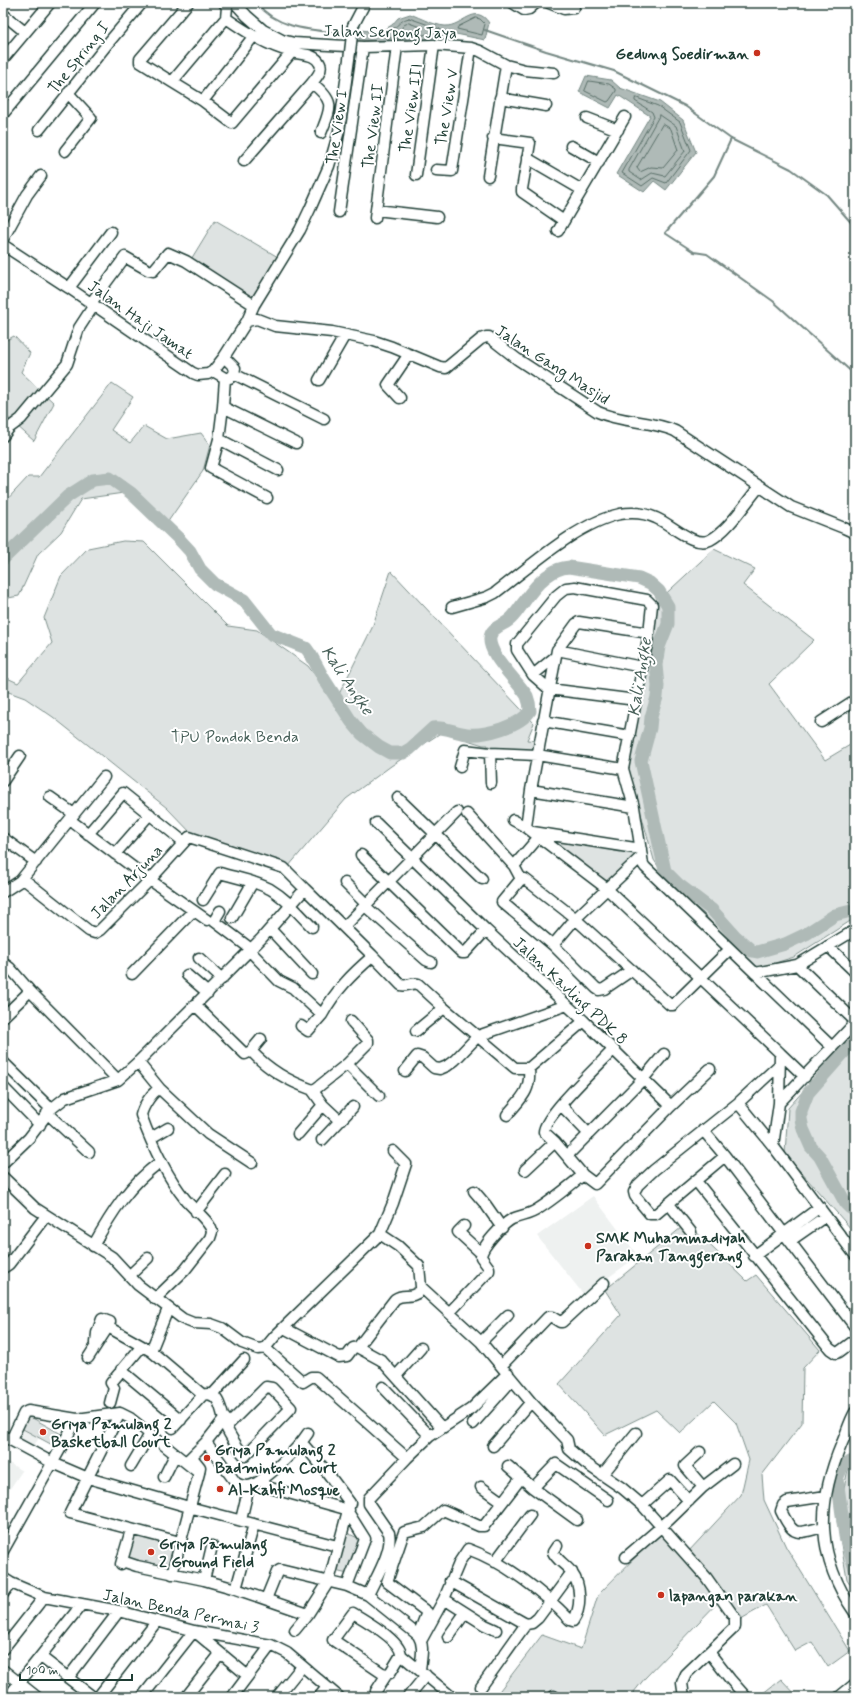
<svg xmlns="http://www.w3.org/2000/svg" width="858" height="1700" font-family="Mynerve,sans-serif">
	<rect width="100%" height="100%" fill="#fff"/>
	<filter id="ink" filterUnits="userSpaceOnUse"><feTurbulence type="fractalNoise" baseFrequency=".025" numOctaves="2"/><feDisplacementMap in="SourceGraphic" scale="8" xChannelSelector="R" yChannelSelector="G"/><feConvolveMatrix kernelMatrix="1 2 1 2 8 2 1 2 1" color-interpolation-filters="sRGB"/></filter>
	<g filter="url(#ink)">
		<path fill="#eef1f0" d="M593,1196l45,60 -54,39 -47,-59z
			M21,1428l18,10 -6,9 -17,-9z
			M3,1459l19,12 -19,28z"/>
		<path fill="#dee3e2" stroke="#7e908b" d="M215,220l63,37 -25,44 -63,-40z
			M14,336l16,17 -9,19 33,31 -20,38 -27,-24 -4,-2v-73z
			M112,383l21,14 -22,33 19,13 14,-17 23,13 34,-6 9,12 -7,26 -36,52 -36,-31 -50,7 -20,33 -23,22 -19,42 -16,3v-95l25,-27h11z
			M123,541l21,1 84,84 29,4 51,36 27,36 37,-74 19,-57 143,152 -7,17 13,1 -5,14 -48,-6 1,-4h-5l-41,-13 -51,34 -45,33 -58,68 -94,-31 -27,-28 -114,-91 -28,-19 -22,-8v-14l15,7 34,-40 -8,-25 17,-42 27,-28z
			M714,549l41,20 -12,16 71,55 -45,44 56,76 30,-18v176l-61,39 -41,13 -50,-57 -30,-24 -19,-29 -26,-92 30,-167z
			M537,833l104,16 -35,39z
			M855,1033v197h-3l-67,-76 3,-46z
			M687,1223l60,58 9,-6 64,75 -17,18 -1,55 -40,52 2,25 22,47 64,104 -22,16 -16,-25 -17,9 -29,-46 -25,14 -18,-22 -78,81 -15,19h-130l-3,-3 45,-59 39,14 17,-54 64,-65 26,22 53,-57 8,-35 -13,-37 -22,-22 -34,32 -24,-23 -51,25 -46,-51 62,-69 -16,-25z
			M27,1415l38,21 -7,12 -37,-20z
			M850,1460h5v132l-8,-13 -10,-58z
			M345,1532l17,8 -14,34 -13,-3z
			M133,1533l44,11 -7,27 -45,-12z
			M781,1679l17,18h-33l-3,-3z"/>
		<path fill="#afbab7" stroke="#758883" d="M410,14c11,4 23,11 35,12 17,1 30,-24 44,-3l-4,17 -29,-6 -51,8 -46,-2 1,-10 20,2 12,-7 6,-7z
			M586,76l25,4 9,8 40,14 23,18 13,32 -30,38 -12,-9 -10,11 -28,-18 34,-58 -32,-21 -8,13 -31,-16z"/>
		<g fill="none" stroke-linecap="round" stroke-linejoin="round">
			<path stroke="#596f68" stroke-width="1" d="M409,18l31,11 1,3 -36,6h-20v-3c9,-4 14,-15 24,-17z
				M476,18l4,1 5,5 -3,11 -25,-6 1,-2z
				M409,23l11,4 1,3 -21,3v-3l4,-5z
				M589,81l20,3 7,5v2l-7,10 -2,1 -22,-11z
				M637,98l21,8 22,16 11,28 -25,33 -13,-5 -11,8 -20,-13 32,-56 -2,-5 -17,-11v-2z
				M660,115l16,11 9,25 -20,25 -13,-3 -11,7 -12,-8v-2z
				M663,124l8,5 7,21 -15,18 -12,-1 -11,5 -3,-4z"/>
			<path stroke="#758883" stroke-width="2" d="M257,3c21,28 60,27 92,31
				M485,30l61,21 68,20 71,35 46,33 60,30 36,26 28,32
				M731,139l-17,37 -49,57 29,19 13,2 66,47 82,74"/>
			<path stroke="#afbab7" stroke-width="13" d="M3,559l65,-63 25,-16 17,-2 21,15 47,45 12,13 10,18 15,15 29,16 27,34 35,14 5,7 13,24 27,42 11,13 17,13 11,6h13l7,-4 23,-21c12,-2 22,5 34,6 18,2 53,-8 63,-23 0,-5 -1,-10 -3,-15 -8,-14 -44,-45 -36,-62 3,-7 12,-9 17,-13 7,-5 11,-13 16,-19 10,-15 26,-34 45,-35l70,11 11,5 9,8 9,15v18l-9,23 -3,18 2,21 -1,11 -6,20 -1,11 -9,33 24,110 14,14 33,25 24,27 16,14 5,1 28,-8 21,-10 29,-19 20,-5
				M855,1040l-47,53 -7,18v8l2,10 8,18 9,10 26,47 4,4 5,2
				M855,1460l-9,4 -5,5 -4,10 8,57 10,33"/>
			<defs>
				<path id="minor" d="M188,3l-48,56v3l32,20 54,-64
					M224,3l3,4 -1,11c20,14 42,28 66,34 9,3 23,1 28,12 3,6 -4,14 -8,19l-68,78
					M235,3l12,13 16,14 19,10 12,3 69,4 71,-2 37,3 9,3 26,14 19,5 29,3
					M513,3l11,7 5,-1 7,-6
					M549,3l15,6 10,-1
					M3,14l22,18
					M353,26l12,-23
					M3,59l47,-56
					M172,82l31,19 50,-64
					M312,83c24,19 19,24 9,50
					M500,98l46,8
					M203,101l29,22 60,-71
					M3,114l92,-111
					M587,118l31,12
					M39,130l70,-88 33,-39
					M493,138l37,5 -8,46v3l42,29
					M571,146l28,16
					M65,151l26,-33 -23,-25
					M527,158l55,32
					M436,170l16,1 19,-123
					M416,175l18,-130
					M488,176l18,-111
					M376,210l61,7
					M339,212l24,-165
					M375,218l22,-172
					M558,231l67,-114
					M3,239l24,-44 14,-19
					M3,245l66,43 124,85 5,2 10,-1 5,-3 11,-14 23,-36 7,-16 46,-75 10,-21 19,-43 10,-35 11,-79
					M69,288l42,-56
					M91,303l34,-46 23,13 5,1 15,-18 18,8 68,44
					M247,321l10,-2 18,7 57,6 42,9 18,6 48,20 6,1 35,-29 5,-2h3l28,22 81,53c24,11 52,8 77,19l116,76 53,21 11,5
					M213,371l12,7h5l4,-4 1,-6 -11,-11
					M234,374l90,45
					M319,380l26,-45
					M400,398l-12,-13 21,-31
					M223,407l2,-29
					M3,436l6,-8 12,-9 46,-55 12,-36 15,-23
					M219,439l59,31
					M267,498l-56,-30 8,-29 4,-32 73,36
					M452,607l35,-10 8,-4c35,-26 82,-70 125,-79 12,-2 25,-1 36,4 15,6 38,30 54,22 19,-10 36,-38 50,-54
					M649,633l-70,-11 -3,2 -19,26 -26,140 -5,37 80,61 174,165 -1,50 -6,43 82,109
					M557,650l85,17
					M533,675l22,-18
					M636,700l-87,-11 -16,-14 -16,-25v-6l39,-48 10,-8 9,-1 72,13 5,5 -3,28 -26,136 11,38 9,57 2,3 187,180
					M543,721l87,15
					M821,722l34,-22
					M490,753l1,30
					M460,767l5,-17 25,3 47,2 86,14
					M3,781l17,-25
					M531,790l103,17
					M50,797l24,17
					M398,798l84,81
					M467,814l47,52 7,13
					M513,820l13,7
					M74,823l76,57 57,40
					M376,823l110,107 98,91 87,85 39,-37
					M533,832l108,17
					M88,834l35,-41 61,49
					M3,838l33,24
					M115,854l35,-40
					M361,855l101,98h3l21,-23
					M514,866l24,-28
					M521,879h4l46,36 99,90h3l57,-56
					M521,879l-19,23 51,43 43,43 3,2 5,-1 28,-19
					M20,881l84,-104
					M345,883l21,21
					M305,889l67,66 29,30c6,2 11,-3 17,-1l26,24 71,60h14l55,-47
					M3,892l17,-11h6l63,50 6,2 5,-3 50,-50 39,-43 95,31 21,21 -44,50 -123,123 -20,18 -53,18 -14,11 -22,29 -26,25
					M203,900l17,-27c17,5 35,8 50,16 17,10 29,25 42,38
					M365,906l61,54 5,2
					M220,911l-6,10 37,28
					M232,918l21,-36
					M344,927l113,-115
					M270,929l42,45
					M553,945l22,-26 67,-63
					M828,946l27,26
					M249,950l30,31 14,7 29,27c13,-24 30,-41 51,-59
					M199,958l23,21
					M3,965h3l4,3 20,23 88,89
					M797,965l58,56
					M755,973l42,-8 58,-35
					M132,974l61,-63
					M187,975l21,18
					M195,1005l50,49 6,-3 10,-12
					M3,1017l27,-26
					M301,1026l7,5 14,-16
					M416,1031l28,-23
					M251,1051c18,19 37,30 62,39
					M780,1053l25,24
					M3,1062l48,47
					M138,1062l22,27
					M347,1064l32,32
					M405,1071l12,-15 6,2 11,10 6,1 7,-3 8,-6 23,-24 89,-31
					M3,1087l37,38
					M738,1103l35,43
					M779,1103l76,-80
					M561,1105l27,28
					M47,1113l42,39
					M507,1115c14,-17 24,-23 22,-47
					M339,1120l-16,-15 -10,-14 34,-27 21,-21v-3l-17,-19
					M703,1130l22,26 130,171
					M298,1134l25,-29
					M151,1138l17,-10
					M322,1140l31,-33
					M555,1142l-11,-10c-1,-15 57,-69 69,-82
					M568,1155l75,-76 21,-25
					M725,1156l-69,58h-6l-15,-18 -1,-4 4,-7 16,-15 84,-67 40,-37
					M525,1170l30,-28 28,33 12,9 76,-78
					M3,1177l32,31 77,49 26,28 45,34 10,4 18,1 11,4 20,15 16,6 7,-1 38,34 8,-5h5l91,81
					M696,1181l134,168 6,4 3,-1 16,-12
					M474,1191l12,14 16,23
					M669,1204l22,28
					M196,1212l29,-38
					M464,1226l-6,6 23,21
					M380,1234l18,12 21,20 2,21 60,55 50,60 36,38 2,9 16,14 37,25 20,17 64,72 29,41v9l-49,47 -4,9 2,14
					M790,1241l36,-25
					M93,1246c19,-34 36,-61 67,-84
					M754,1256l66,-49
					M3,1268l6,-4 33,-43
					M130,1275l18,-17
					M155,1299l30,-29 25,-32 2,-6c-1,-10 -20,-24 -27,-33 -20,-25 -33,-54 -44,-84 2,-8 11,-24 19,-26l48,45 44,29
					M449,1313l40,-42v-3l-8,-11c0,-10 22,-33 31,-38 9,-4 18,-4 26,-10 16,-10 30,-22 45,-34
					M284,1328l55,29 8,-1 6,-8 4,-1 24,13 61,68
					M481,1342l27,-27
					M96,1343l1,-10 5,-14 8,3 -2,5
					M358,1347l37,-48c10,-7 14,2 28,-10
					M265,1348l10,-12 105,-102 13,-31 13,-39 -13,-13
					M151,1351l17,-42
					M88,1358l20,-31 34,19
					M501,1366l47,-49h4l8,5h2l42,-39
					M121,1370l60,50
					M396,1376l25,-28
					M383,1387l47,49
					M212,1395l32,-35
					M110,1403l4,-15 -3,-5 31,-37 9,5 52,44
					M855,1412c-6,10 -8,20 -13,31 -26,61 -26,114 13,170
					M120,1413l-50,100 110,29
					M473,1424l39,-44
					M173,1428l30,-33c18,-6 19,22 23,32 3,7 14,25 19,29l46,-48 -19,-20 -6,-1 -40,40
					M3,1436l50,27 35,15 101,29 148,39
					M11,1440l13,-27 4,-2 49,8 43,-6 10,5 69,55
					M206,1442l30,41c3,2 9,3 12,3 16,-2 51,-39 60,-53
					M493,1446l38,-44
					M700,1452l-15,14 18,21
					M188,1460l18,-18 19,-24
					M131,1466l19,-32
					M508,1466l25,22 44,32
					M602,1475l34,-42
					M164,1477l11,-22
					M262,1479l5,8 82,23
					M481,1487l21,15
					M533,1488l23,-24 52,36
					M642,1505l28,-25 19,21
					M241,1520l8,-34
					M824,1527c-28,6 -29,12 -43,-16l2,-6 4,-3 39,-6
					M3,1551l74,-132
					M626,1557l43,-37 34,-33 30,-23
					M122,1561l15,5 67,14 32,9 72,25
					M495,1562l35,-47
					M121,1564l10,-34
					M172,1574l27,-101 1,-6 -8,-10
					M3,1578l8,5 33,14 75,14 75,20 77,14 16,8 52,44
					M204,1580l8,-34
					M450,1581l76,43 6,-1 6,-5 34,-46
					M347,1586l18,-47 -17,-27
					M236,1589l18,-65
					M3,1594l8,-11
					M368,1595c7,-16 25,-44 21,-62l-20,-29v-6l38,-40 23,-22 41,-27 37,-36
					M266,1599l11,-27 3,-2 67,16 21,9 50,40c7,11 3,23 2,35
					M444,1599l41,26 11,5
					M353,1613c12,7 48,28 48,42l-11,18 -3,1 -5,-1 -49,-33z
					M295,1630l13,-16 21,-33 21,-78 -24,-32 -24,-28
					M418,1635l9,-23 -40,-30 17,-50 20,-5 19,-17 36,16h5l37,-48
					M448,1637l17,-24
					M421,1641l23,-42 16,-38 8,-12c38,14 75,43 102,71l3,1c9,-13 8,-36 -1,-48 -5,-8 -15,-12 -19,-21l4,-6
					M3,1649l41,-52
					M709,1652l21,27 16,18
					M401,1655l51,42
					M41,1657l52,40
					M3,1670l34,27
					M68,1678l51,-67
					M481,1687l45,-63
					M852,1687l2,10
					M376,1691l11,-17
					M8,1697l74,-93
					M98,1697l59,-76
					M142,1697l52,-66 54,45
					M186,1697l34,-43
					M232,1697l39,-52
					M277,1697l25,-31
					M319,1697l8,-10
					M408,1697l18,-22
					M553,1697l1,-1
					M839,1697l16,-13"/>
			</defs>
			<use href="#minor" stroke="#1f3d34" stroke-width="13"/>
			<use href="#minor" stroke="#fff" stroke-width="10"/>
			<defs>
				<path id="minor-bridge" d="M350,52l3,-26"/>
			</defs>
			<use href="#minor-bridge" stroke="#1f3d34" stroke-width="13" stroke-linecap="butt"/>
			<use href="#minor-bridge" stroke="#fff" stroke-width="10"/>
		</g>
	</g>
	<g fill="#c8321e" stroke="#fff" stroke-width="1.5">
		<circle cx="757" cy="53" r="4"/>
		<circle cx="588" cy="1246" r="4"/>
		<circle cx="43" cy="1432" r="4"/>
		<circle cx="207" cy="1458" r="4"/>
		<circle cx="220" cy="1489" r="4"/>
		<circle cx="151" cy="1552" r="4"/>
		<circle cx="661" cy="1595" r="4"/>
	</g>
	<g text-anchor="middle" stroke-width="4" stroke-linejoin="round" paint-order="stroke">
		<g font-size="16" fill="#1f3d34" stroke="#fff">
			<text transform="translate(390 31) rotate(1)" y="6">Jalan Serpong Jaya</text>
			<text transform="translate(78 57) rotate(-51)" y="6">The Spring I</text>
			<text transform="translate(446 107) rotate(-81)" y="6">The View V</text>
			<text transform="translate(410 108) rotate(-82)" y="6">The View III</text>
			<text transform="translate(372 126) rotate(-83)" y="6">The View II</text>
			<text transform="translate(336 127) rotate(-82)" y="6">The View I</text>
			<text transform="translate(141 319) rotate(35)" y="6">Jalan Haji Jamat</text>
			<text transform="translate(553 364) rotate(33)" y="6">Jalan Gang Masjid</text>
			<text transform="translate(126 881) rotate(-46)" y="6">Jalan Arjuna</text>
			<text transform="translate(571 990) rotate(43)" y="6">Jalan Kavling PDK 8</text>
			<text transform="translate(181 1610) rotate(12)" y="6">Jalan Benda Permai 3</text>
		</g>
		<g font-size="16" font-weight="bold" fill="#1f3d34" stroke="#fff" text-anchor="start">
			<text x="749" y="59" text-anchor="end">Gedung Soedirman</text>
			<text x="596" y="1243">SMK Muhammadiyah<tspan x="596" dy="18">Parakan Tanggerang</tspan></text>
			<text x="51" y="1429">Griya Pamulang 2<tspan x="51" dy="18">Basketball Court</tspan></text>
			<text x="215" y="1455">Griya Pamulang 2<tspan x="215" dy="18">Badminton Court</tspan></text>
			<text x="228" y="1495">Al-Kahfi Mosque</text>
			<text x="159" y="1549">Griya Pamulang<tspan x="159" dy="18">2 Ground Field</tspan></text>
			<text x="669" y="1601">lapangan parakan</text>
		</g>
		<g font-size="16" fill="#455e57" stroke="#fff">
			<text x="235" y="742">TPU Pondok Benda</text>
		</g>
		<g font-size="17" font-style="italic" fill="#4a625b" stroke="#fff">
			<text transform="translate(639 677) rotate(-81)" y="6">Kali Angke</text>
			<text transform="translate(348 680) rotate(56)" y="6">Kali Angke</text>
		</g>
	</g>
	<rect width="858" height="1700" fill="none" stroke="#fff" stroke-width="16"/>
	<rect x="8" y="8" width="842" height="1684" fill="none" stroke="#1f3d34" stroke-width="1.5" filter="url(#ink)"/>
	<path d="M20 1674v6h112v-6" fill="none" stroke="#1f3d34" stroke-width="2"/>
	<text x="26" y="1674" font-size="12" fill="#1f3d34" stroke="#ffffff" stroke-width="3" paint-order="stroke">100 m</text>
</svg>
